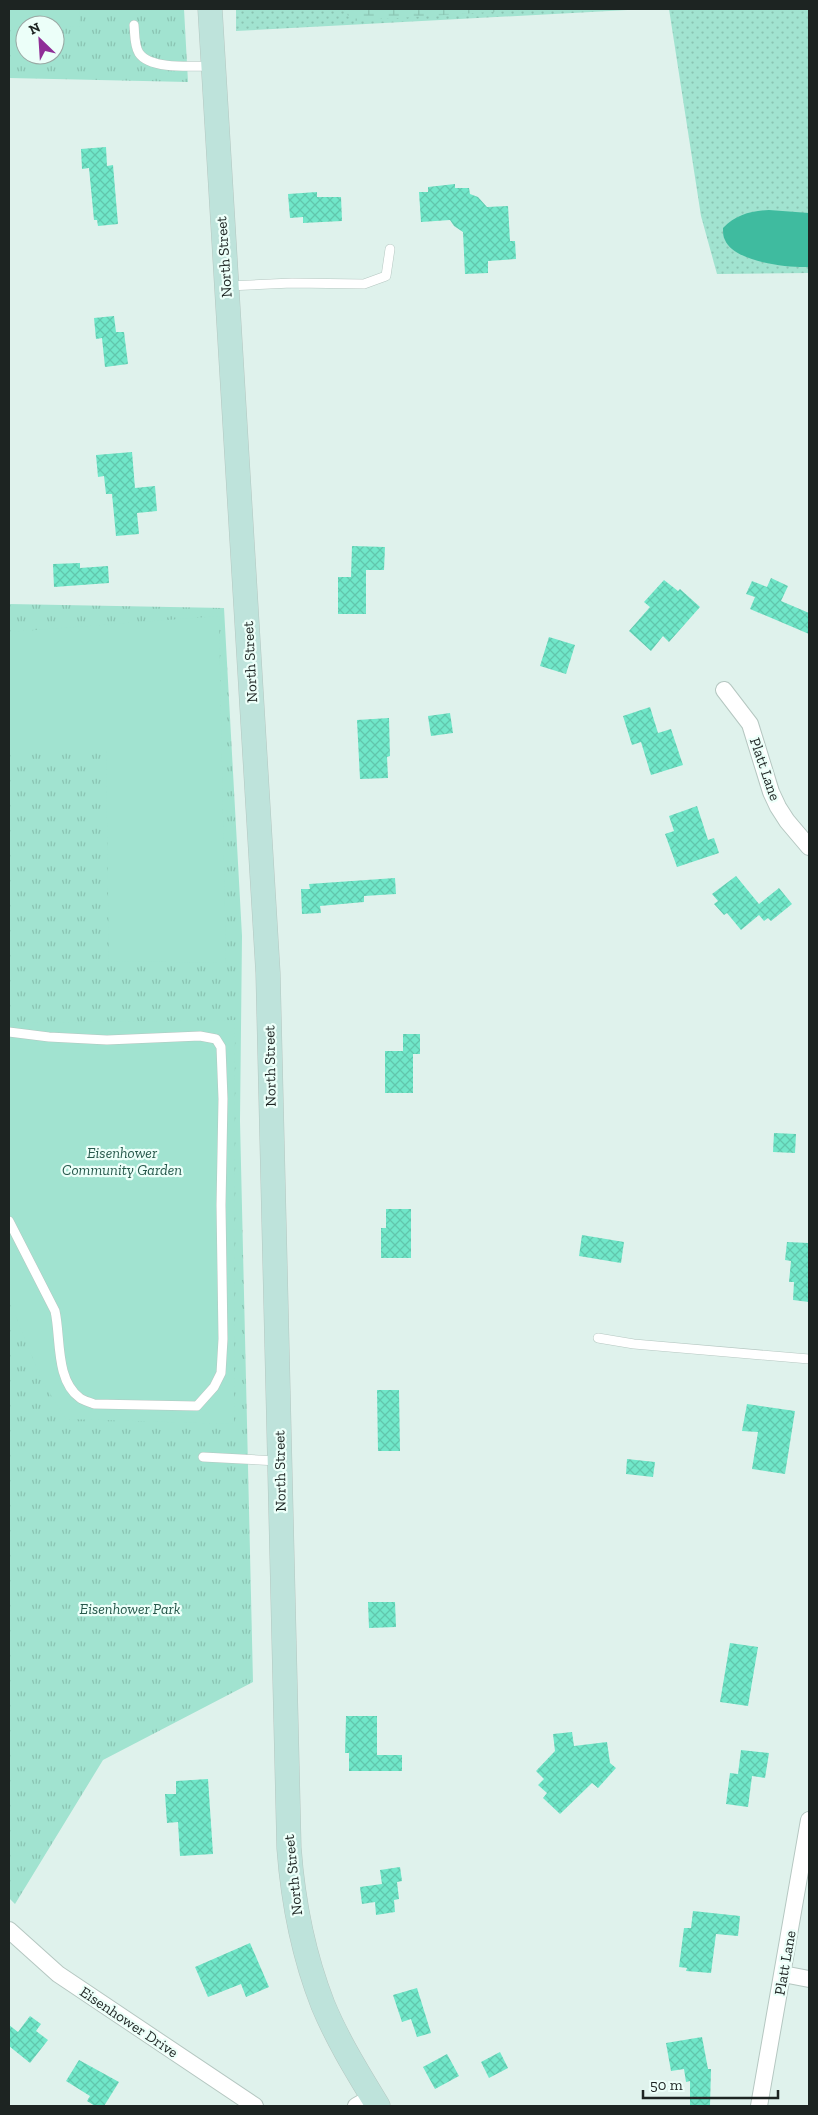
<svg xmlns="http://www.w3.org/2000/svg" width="818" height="2115" font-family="'Zilla Slab',serif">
	<defs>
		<pattern id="grass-dots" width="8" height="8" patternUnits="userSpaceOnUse" patternTransform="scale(1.25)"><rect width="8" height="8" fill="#a1e3d0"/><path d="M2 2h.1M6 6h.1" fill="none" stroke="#8ac3b2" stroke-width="1.8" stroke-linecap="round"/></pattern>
		<pattern id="wetland-marsh" width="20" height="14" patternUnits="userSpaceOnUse" patternTransform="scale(1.25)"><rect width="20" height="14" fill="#a1e3d0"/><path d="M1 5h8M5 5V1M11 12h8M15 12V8" fill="none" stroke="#8ac3b2"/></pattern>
		<pattern id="park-tufts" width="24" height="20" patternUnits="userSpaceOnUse" patternTransform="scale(1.25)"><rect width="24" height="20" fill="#a1e3d0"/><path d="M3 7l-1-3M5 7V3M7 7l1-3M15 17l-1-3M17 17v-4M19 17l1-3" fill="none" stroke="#8ac3b2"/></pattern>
		<pattern id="building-cross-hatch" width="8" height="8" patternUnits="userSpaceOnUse" patternTransform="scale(1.25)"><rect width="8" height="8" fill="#70e7c9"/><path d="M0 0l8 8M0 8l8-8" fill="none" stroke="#61c6ac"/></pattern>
	</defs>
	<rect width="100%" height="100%" fill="#dff2ec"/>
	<path fill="url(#grass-dots)" d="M236,9h410l-410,22z
		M669,9h140v264l-92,1 -16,-58z"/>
	<path fill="url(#wetland-marsh)" d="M344,9h192l-185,12z"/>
	<path fill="url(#park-tufts)" fill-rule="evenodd" d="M9,9h175l4,73 -179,-4zM25,25h30v30h-30z
		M9,604l215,4 18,328 -2,185 13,561 -150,78 -88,144 -6,-6z"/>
	<path fill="#a1e3d0" d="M9,9h70l1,17 -25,2v-3h-30v4l-16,1z
		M219,616l7,347 -117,-2 -3,-211h-97v-118z
		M235,1020l-1,404 -168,-5 -24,-38 -33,-81v-277z"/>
	<path fill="#3fbb9f" d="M769,210l40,3v54c-21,1 -75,-5 -84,-27 -2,-3 -2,-8 -2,-12 13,-13 27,-17 46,-18z"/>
	<path fill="url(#building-cross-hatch)" d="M106,147l1,19 6,-1 5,59 -20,2 -1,-6h-3l-5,-52 -7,1 -1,-20z
		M455,184v4h14l1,6 8,3 9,10 21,-1 2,35h5l1,18 -28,2v12l-23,1 -2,-42 -9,-6 -4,-6 -29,2 -2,-30h9v-5z
		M317,192v5h24l1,24 -39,2v-6l-13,1 -2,-24z
		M114,316l2,16h8l4,32 -23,3 -3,-29 -6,1 -2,-21z
		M132,452l3,36 20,-2 2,25 -20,2 2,21 -23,2 -4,-42h-6l-2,-18 -6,1 -2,-22z
		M352,546l33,1 -1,23h-18v44h-28v-37h13z
		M80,563v5l28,-2 1,17 -55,4 -1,-23z
		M771,578l17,8 -7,15 28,12v21l-59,-25 5,-12 -9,-3 6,-13 15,6z
		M664,580l14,11 2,-2 20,18 -31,35 -6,-6 -12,15 -22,-20 21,-24 -6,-5z
		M549,637l26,8 -9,29 -26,-8z
		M650,707l8,26 13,-4 12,36 -32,10 -10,-33 -9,3 -9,-29z
		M450,713l3,20 -22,3 -3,-20z
		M389,718l1,38 -3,1 1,21 -28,1 -3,-59z
		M697,806l11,34 6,-2 5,15 -42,14 -12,-33 9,-3 -5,-15z
		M736,876l23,28 20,-16 13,16 -21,17 -3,-3 -4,3 -5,-6 -18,15 -14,-17 -3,2 -10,-11 4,-3 -6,-7z
		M395,878l1,16 -32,2v6l-44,4 1,7 -19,1 -1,-25h9l-1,-5z
		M403,1034h17v20h-7v39h-28v-42h18z
		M774,1133l22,1 -1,19 -22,-1z
		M386,1209h25v49h-30v-30h5z
		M582,1235l42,7 -3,21 -42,-7z
		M787,1242l22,1v59l-16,-2 1,-18h-5l2,-21 -6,-1z
		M377,1390h22l1,61h-22z
		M747,1404l48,7 -10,63 -33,-5 6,-37 -16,-1z
		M627,1459l28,3 -2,15 -27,-3z
		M368,1602h27l1,25 -27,1z
		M730,1643l28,4 -10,59 -28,-4z
		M346,1716h31v39h25v16h-53v-18h-4z
		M572,1732l2,14 33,-4 3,21 6,5 -18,20 -6,-5 -32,31 -17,-16 4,-5 -9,-8 6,-6 -8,-8 19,-20 -2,-17z
		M741,1750l28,3 -4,25 -13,-2 -4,31 -22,-3 4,-31 8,1z
		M208,1779l5,75 -33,2 -2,-34 -11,1 -2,-29h11v-13z
		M400,1867l2,14 -5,1 2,17 -5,1 1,12 -19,3 -1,-13 -13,2 -2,-17 22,-3 -2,-14z
		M693,1911l47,5 -2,20 -22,-2 -5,39 -25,-2 1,-3 -8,-1 5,-39h7z
		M250,1943l19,44 -23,10 -5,-13 -33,13 -13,-30z
		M417,1988l14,45 -14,4 -6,-18 -9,3 -9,-27z
		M30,2016l11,8 -5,7 12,9 -18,23 -21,-17v-21l9,7z
		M702,2037l6,32h3l-1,37h-20v-25l-4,1 -2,-13 -13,2 -5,-28z
		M500,2052l8,16 -19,10 -8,-16z
		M447,2054l12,22 -24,13 -12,-22z
		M79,2060l40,22 -15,24h-9l-8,-5 3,-5 -24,-15z"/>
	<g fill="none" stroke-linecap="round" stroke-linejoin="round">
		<defs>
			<path id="lane" d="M134,25c1,9 0,20 5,28 11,17 55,13 73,13
				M228,286l64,-3 72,1 22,-8 4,-27
				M9,1032l40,5 58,3 93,-4 16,3 5,8 2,52 -2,106 2,134 -2,34 -7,14 -17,19 -103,-2c-4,-2 -10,-3 -14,-6 -25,-18 -19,-61 -25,-87l-46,-90
				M598,1338l36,6 175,15
				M203,1457l75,4"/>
			<path id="street" d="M724,690l26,34 21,68 7,15 9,14 22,26
				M9,1930l49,44 197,132
				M783,1974l26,5
				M356,2106l16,-9
				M759,2106l50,-286"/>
			<path id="secondary" d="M210,9l58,964 21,875c4,54 14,106 34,157 15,36 35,68 55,101"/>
		</defs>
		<use href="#lane" stroke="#b5c7c1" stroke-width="10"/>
		<use href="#street" stroke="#b5c7c1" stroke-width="18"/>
		<use href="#secondary" stroke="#b5c7c1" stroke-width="25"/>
		<use href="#lane" stroke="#fff" stroke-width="9"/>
		<use href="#street" stroke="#fff" stroke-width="16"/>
		<use href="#secondary" stroke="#bee3db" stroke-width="24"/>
	</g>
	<g text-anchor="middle" stroke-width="4.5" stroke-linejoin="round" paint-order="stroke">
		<g font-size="15" fill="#1d2422" stroke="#ecfff9">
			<text transform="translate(224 257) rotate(-94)" y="5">North Street</text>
			<text transform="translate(250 662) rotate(-93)" y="5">North Street</text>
			<text transform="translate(765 769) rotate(71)" y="5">Platt Lane</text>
			<text transform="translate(270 1066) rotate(-91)" y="5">North Street</text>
			<text transform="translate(280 1471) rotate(-91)" y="5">North Street</text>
			<text transform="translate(293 1875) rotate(-96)" y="5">North Street</text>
			<text transform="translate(785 1963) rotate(-80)" y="5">Platt Lane</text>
			<text transform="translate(129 2022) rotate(34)" y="5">Eisenhower Drive</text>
		</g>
		<g font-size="15" font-style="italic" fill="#26584b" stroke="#ecfff9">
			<text x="122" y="1158">Eisenhower<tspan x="122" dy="17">Community Garden</tspan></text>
			<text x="130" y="1614">Eisenhower Park</text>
		</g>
	</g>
	<rect width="818" height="2115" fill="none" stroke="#1d2422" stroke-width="20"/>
	<g transform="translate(40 40) rotate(335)"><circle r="24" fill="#ecfff9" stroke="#99a7a3"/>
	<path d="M0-4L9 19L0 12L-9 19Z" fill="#8f2e97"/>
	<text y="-8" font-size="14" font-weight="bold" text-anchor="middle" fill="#1d2422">N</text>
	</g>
	<path d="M643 2090v8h135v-8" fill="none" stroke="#1d2422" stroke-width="2.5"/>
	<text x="650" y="2090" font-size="15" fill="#1d2422" stroke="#ecfff9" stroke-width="4" paint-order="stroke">50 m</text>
</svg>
